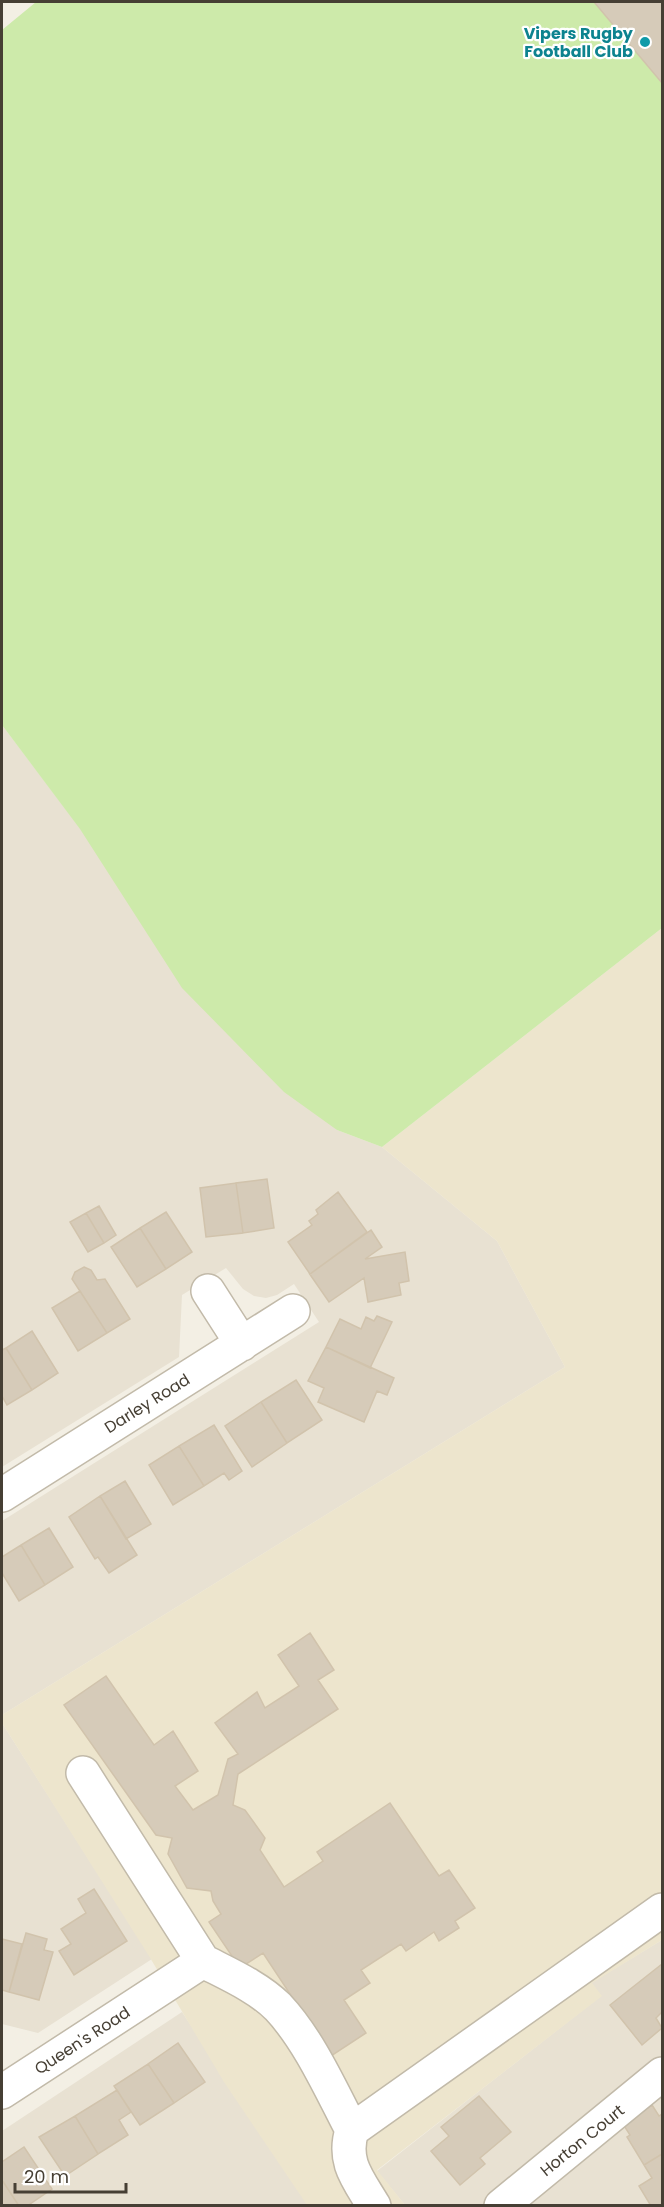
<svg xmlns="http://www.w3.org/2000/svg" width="664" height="2207" font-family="Poppins,sans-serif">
	<rect width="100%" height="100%" fill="#f3efe4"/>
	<path fill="#e8e1d2" d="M2,725l78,103 257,302 45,17 115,94 68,126 -563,348v-194l317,-199 -25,-38 -17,11 -11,3 -12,-2 -11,-7 -17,-21 -44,27 -3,62 -177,110z
		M2,1723l150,236 -114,74 -36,-9z
		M662,1940v265h-257l-28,-34 224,-175 -10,-13z
		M182,2012l127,193 -307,1v-75z"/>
	<path fill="#ede5cd" d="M662,928v1012l-70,43 10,13 -225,174 28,35h-98l-83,-123 -75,-126 -147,-233v-8l563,-348 -68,-126 -115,-94z"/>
	<path fill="#cdeaaa" d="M36,2h626v926l-280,219 -45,-17 -53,-38 -102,-104 -102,-159 -78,-104v-695z"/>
	<path fill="#d6cbb9" stroke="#d1c3ac" stroke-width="1.5" d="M594,2h68v81z
		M267,1179l7,49 -31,5 -7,-50z
		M236,1183l7,50 -37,4 -6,-49z
		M338,1192l29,40 -57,42 -22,-32 24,-17 -3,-4 9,-7 -2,-4z
		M99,1206l17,29 -12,8 -18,-30z
		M166,1212l26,40 -26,17 -26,-41z
		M86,1213l18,30 -16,9 -18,-30z
		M140,1228l26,41 -29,18 -26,-40z
		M371,1230l11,17 -17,12 40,-7 4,29 -10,2 2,12 -33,7 -4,-24 -35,24 -20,-29 1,1z
		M84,1267l7,3 6,10 8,-1 25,40 -23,14 -35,-54 3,-7z
		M80,1291l27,42 -29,18 -26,-43z
		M377,1316l15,6 -22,46 -44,-21 14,-28 21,10 5,-12 8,4z
		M32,1331l26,42 -26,17 -26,-42z
		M326,1347l68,31 -7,17 -10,-4 -13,31 -46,-20 6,-14 -16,-7z
		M6,1348l26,42 -25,15 -5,-9v-46z
		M296,1380l26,40 -35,23 -26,-41z
		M261,1402l26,41 -35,24 -27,-41z
		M214,1425l28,46 -13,9 -5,-7 -20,13 -25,-40z
		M179,1446l25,40 -31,19 -24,-40z
		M125,1481l26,43 -25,15 -26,-43z
		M100,1496l37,59 -28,18 -11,-16 -3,2 -26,-42z
		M49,1528l24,39 -28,18 -24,-40z
		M21,1545l24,40 -26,16 -17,-28v-16z
		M310,1633l24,37 -16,10 20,29 -100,65 -5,31 12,5 20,28 -5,12 24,37 39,-26 -6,-9 73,-49 49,73 10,-6 26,38 -20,13 4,7 -20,13 -5,-9 -28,19 -5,-7 -40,26 9,13 -26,17 22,33 -35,23 -68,-103 -23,15 -31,-46 12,-8 -8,-13 -2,-10 -24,-3 -19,-34 4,-16 -16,-3 -92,-130 42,-29 48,69 19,-14 25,40 -23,15 18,24 25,-15 10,-36 10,-5 -23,-31 42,-31 8,16 34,-22 -21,-31z
		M94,1889l33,52 -53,34 -15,-24 12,-7 -10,-15 25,-16 -8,-14z
		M26,1933l21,6 -3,11 9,2 -14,48 -30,-8z
		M2,1939l20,5 -13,48 -7,-2z
		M662,1964v48l-6,6 6,10 -20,17 -32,-40z
		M178,2043l27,39 -31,21 -26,-39z
		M148,2064l26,39 -34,22 -26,-39z
		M117,2090l14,22 -12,8 9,15 -30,19 -23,-38z
		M479,2096l32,36 -31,26 5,6 -25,21 -29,-34 18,-15 -8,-9z
		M652,2105l7,11 3,-2v40l-18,11 -17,-28 3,-2 -7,-11z
		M75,2116l23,38 -33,22 -26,-39z
		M24,2147l28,42 -25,17h-8l-17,-26v-18z
		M662,2154v52h-11l-12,-20 13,-8 -8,-13z
		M2,2180l17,26h-17z"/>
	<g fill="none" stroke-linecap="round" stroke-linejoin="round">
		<defs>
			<path id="minor" d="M208,1291l34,53
				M2,1495l291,-184
				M83,1773l120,188c25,13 55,26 75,46 31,33 53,83 74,123
				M2,2092l201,-131
				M374,2206c-16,-27 -32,-44 -22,-76l310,-220
				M501,2206l161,-132"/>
		</defs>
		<use href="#minor" stroke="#c2baa9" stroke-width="36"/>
		<use href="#minor" stroke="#fff" stroke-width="33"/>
	</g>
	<circle fill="#0f9aa8" stroke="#fff" stroke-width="2" cx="645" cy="42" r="6"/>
	<g text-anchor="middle" stroke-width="4.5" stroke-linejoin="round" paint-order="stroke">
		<g font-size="16" font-weight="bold" fill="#0d838f" stroke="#fff" text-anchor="end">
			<text x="633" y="39">Vipers Rugby<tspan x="633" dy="18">Football Club</tspan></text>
		</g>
		<g font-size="16" fill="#463f34" stroke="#fff">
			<text transform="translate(147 1403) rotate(-32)" y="6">Darley Road</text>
			<text transform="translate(82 2040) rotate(-33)" y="6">Queen's Road</text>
			<text transform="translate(582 2140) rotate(-39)" y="6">Horton Court</text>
		</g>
	</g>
	<rect width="664" height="2207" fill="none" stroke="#463f34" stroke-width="6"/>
	<path d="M15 2183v9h111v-9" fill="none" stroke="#463f34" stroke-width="3"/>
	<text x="24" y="2183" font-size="18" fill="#463f34" stroke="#ffffff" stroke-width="4.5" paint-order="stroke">20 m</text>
</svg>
